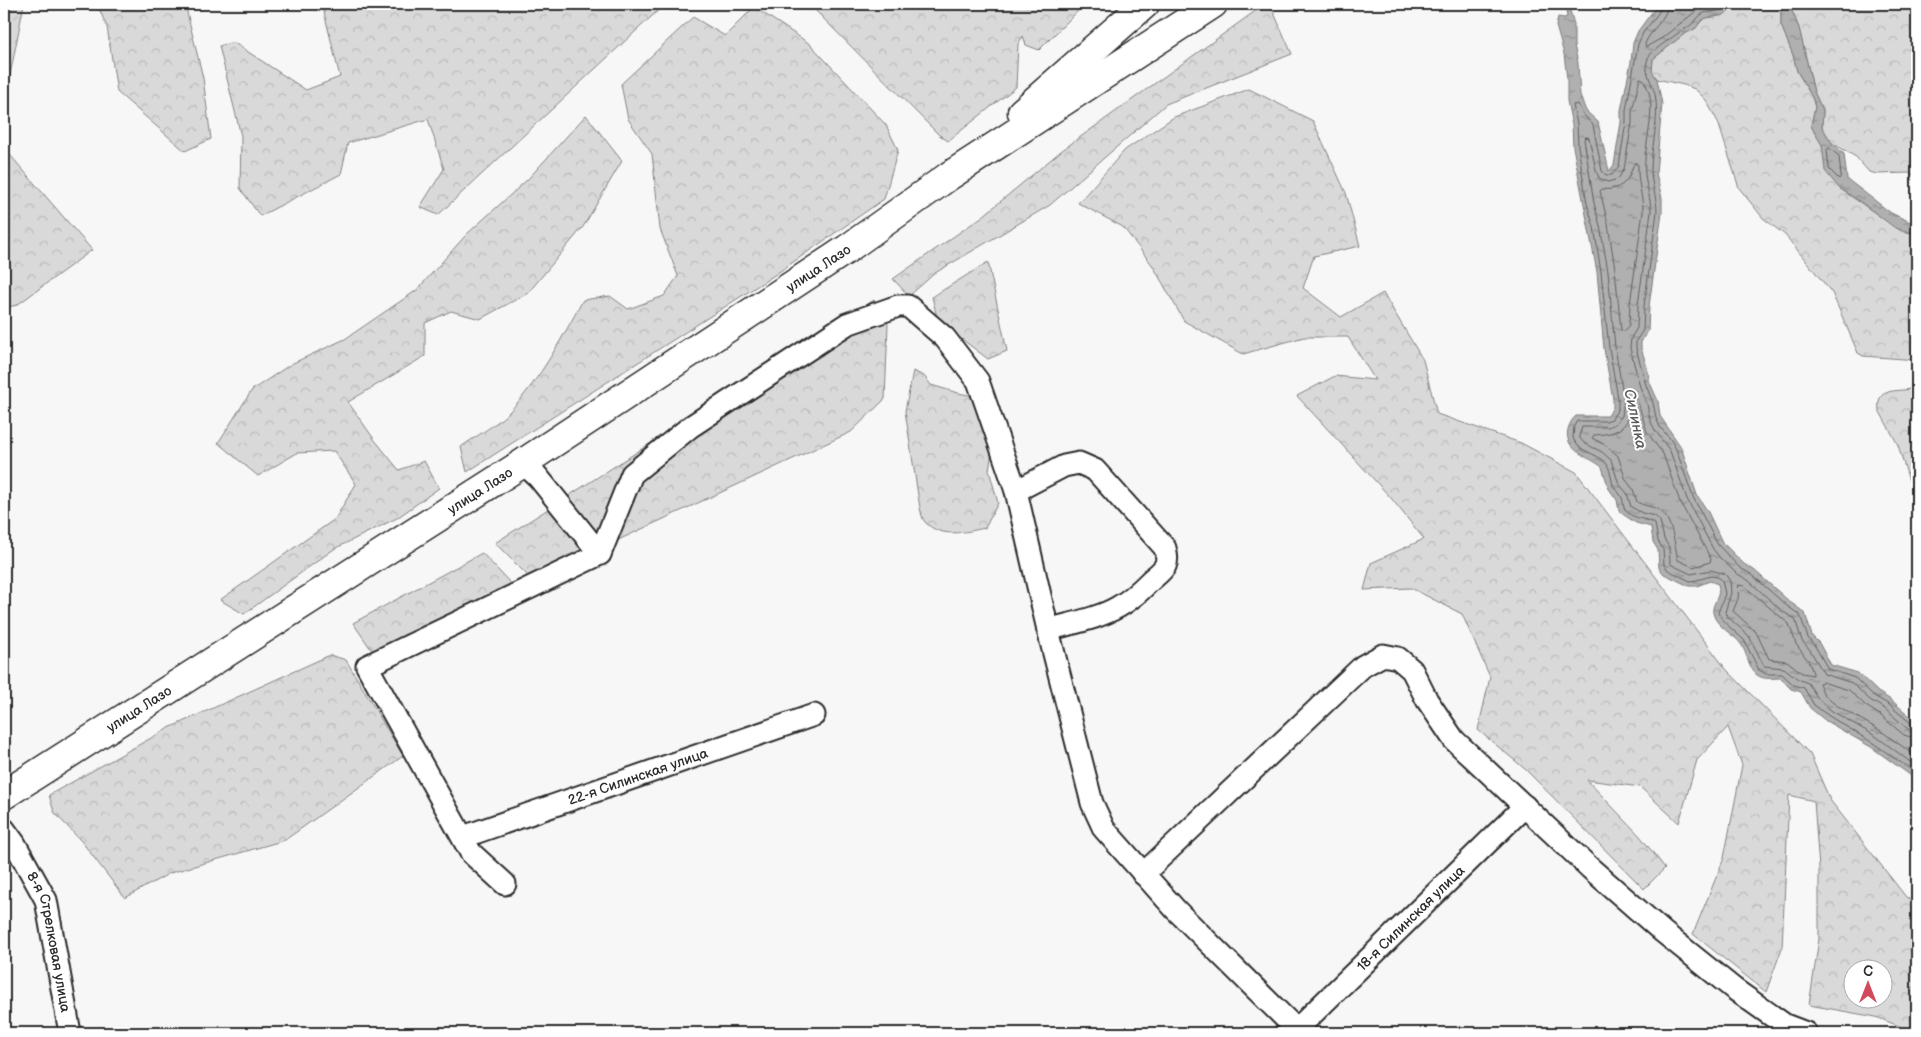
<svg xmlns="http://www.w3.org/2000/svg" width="1921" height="1037" viewBox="0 0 1921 1037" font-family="'Balsamiq Sans',sans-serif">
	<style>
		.forest { fill: url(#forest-crowns); stroke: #828282; fill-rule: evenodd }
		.water { fill: url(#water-ripples); stroke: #7b7b7b }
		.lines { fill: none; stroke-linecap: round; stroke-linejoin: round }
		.shore { stroke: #606060; stroke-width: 1 }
		.minor-casing { stroke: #2b2b2b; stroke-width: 25 }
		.major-casing { stroke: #2b2b2b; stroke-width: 31 }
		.minor { stroke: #fff; stroke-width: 21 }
		.major { stroke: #fff; stroke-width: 28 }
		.labels { text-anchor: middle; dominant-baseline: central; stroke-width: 4; stroke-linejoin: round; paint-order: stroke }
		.street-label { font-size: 14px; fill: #2b2b2b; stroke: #fff }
		.water-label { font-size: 15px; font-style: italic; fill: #5a5a5a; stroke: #fff }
	</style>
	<defs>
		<pattern id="forest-crowns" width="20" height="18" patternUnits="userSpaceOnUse" patternTransform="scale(1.25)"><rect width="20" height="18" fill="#d9d9d9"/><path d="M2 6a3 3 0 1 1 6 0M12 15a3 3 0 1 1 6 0" fill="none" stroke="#bababa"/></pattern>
		<pattern id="water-ripples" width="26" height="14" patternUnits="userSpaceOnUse" patternTransform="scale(1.25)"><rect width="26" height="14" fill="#b0b0b0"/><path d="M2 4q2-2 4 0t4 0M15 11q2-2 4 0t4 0" fill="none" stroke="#8f8f8f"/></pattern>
	</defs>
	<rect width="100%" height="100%" fill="#f7f7f7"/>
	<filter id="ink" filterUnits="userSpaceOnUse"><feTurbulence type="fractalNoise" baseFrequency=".02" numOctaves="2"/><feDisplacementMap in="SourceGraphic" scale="10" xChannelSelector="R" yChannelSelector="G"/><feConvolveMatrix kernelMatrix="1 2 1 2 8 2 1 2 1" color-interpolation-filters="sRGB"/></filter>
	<g filter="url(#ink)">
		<path class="forest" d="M4 4H24L4 106Z
			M97 4H185L203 78 211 139 185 151 117 92 107 27Z
			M322 4H665L438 215 420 207 444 169 428 119 348 143 341 174 260 216 240 188 241 136 219 46 233 42 306 90 340 77Z
			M809 4H1085L1039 50 1026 45 1023 36 1018 44 1016 87 948 141 938 134Z
			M1265 4H1270L1292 54 1166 104 1050 205 935 273 909 296 893 279 983 216 1061 151Z
			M1732 4H1781V25L1793 55 1797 71 1812 97 1815 107 1811 124 1814 132 1821 143 1839 188 1901 231 1917 234V360L1863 356 1858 353 1832 293 1785 235 1763 218 1739 188 1718 122 1706 100 1695 89 1684 85 1657 79 1652 72 1653 59 1683 35 1696 28 1701 21 1706 18 1720 16 1732 6Z
			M1789 4H1917V177L1909 173 1877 174 1869 172 1856 157 1832 143 1822 127 1823 111 1814 92 1799 28Z
			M754 7 810 44 886 125 898 150 884 199 776 274 467 472 461 447C476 436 498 424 511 410 541 378 562 338 583 300L610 296 628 309 664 296 678 276 660 229 652 154 628 119 621 84 693 17 725 36Z
			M1249 89 1313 121 1346 193 1360 246 1314 256 1303 288 1341 317 1383 293 1423 360 1437 414 1521 443 1576 472 1726 669 1810 754 1830 800 1906 897 1917 904V1033L1876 1017 1809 1005 1819 939V868L1814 801 1789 795 1782 948 1766 992 1693 934 1724 858 1742 765 1728 727 1697 760 1679 823 1640 787 1587 780 1640 836 1665 868 1644 889 1525 769 1478 730 1490 677 1462 614 1411 588 1364 590 1371 563 1424 539 1391 498 1297 396 1335 376 1375 380 1348 337H1304L1243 354 1184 321 1153 266 1123 227 1078 203 1125 150 1174 117ZM1854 970H1884V1000H1854Z
			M586 115 622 161 583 227 528 293 480 319 451 311 425 323V356L348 402 374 439 399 470 424 461 439 488 397 518 334 549 244 614 220 600 335 519 356 484 334 451 297 453 258 476 218 443 252 390 291 364 345 339 417 290 466 235 528 179Z
			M4 148 92 250 17 305 4 308Z
			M988 262 1007 351 988 359 938 321 932 297Z
			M874 300 888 324 885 399 851 432 532 580 495 543Z
			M913 371 924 376 931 385 958 393 980 397 992 452 989 470 998 503 985 528C965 532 941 539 925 522 922 519 921 512 920 508L905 411Z
			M1917 386V491L1909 481 1898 445 1879 410C1875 383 1903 395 1917 386Z
			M482 553 513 586 373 652 353 623Z
			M330 655 346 660 403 756 285 840 170 873 125 898 82 842 54 812 49 795 169 728Z"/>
		<path class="water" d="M1565 4H1568L1574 24V45L1578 63 1580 96 1586 111 1598 122 1609 171 1614 165 1621 122V110L1631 62 1633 43 1638 31 1658 4H1732V8L1724 15 1706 18 1701 21 1696 28 1683 35 1653 59 1652 71 1657 79 1662 104 1656 173 1662 198V213L1649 306 1648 331 1641 342V348L1647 367 1650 383 1658 401 1660 416 1681 447 1697 495 1708 512 1722 542 1744 564 1754 570 1790 602 1805 613 1812 636 1819 643 1831 665 1858 673 1878 692 1891 700 1917 722V790L1913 786V780L1910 775 1871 747 1826 721 1810 708 1801 692 1791 689 1780 678C1772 678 1764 680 1757 675 1749 669 1747 653 1741 644 1734 634 1716 627 1713 613 1711 603 1722 597 1718 584L1710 581 1697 586H1689L1664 574 1659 568 1658 550 1653 542 1651 527 1636 523 1624 515 1619 511 1617 500 1609 489 1602 467C1589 456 1563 451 1568 429 1570 423 1572 419 1576 416H1608L1613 407V399L1604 349 1597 272 1573 147 1572 125 1567 101V79L1564 54 1556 26 1558 17 1564 18 1567 17Z
			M1781 4H1789L1799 28 1814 92 1823 111 1822 127 1832 143 1844 154 1847 179 1891 213 1917 225V234L1895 228 1861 202 1839 188 1825 171 1822 145 1811 126 1815 107 1812 97 1797 71 1793 55 1781 25Z"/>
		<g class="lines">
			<path class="shore" d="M1662 4 1659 12 1643 33 1638 44 1626 110V122L1619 166 1612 175H1606L1602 171 1593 125 1583 114 1578 104 1573 105 1577 124 1578 146 1587 204 1594 227 1601 272 1609 348 1618 398V409L1612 419 1606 421H1577L1574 426 1573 438C1579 453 1596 452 1606 463 1610 468 1611 478 1613 485 1615 490 1620 492 1622 498 1624 503 1622 507 1627 512 1636 520 1647 518 1655 524L1658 541 1663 549 1664 565 1668 570 1690 581 1697 580 1711 576 1718 577 1722 580 1725 594 1718 613 1724 622 1744 640 1759 670 1766 674H1782L1794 685 1804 688 1814 705 1829 716 1873 743 1913 771 1917 777
				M1668 4C1667 19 1650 30 1645 44L1646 47 1662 38 1700 8 1720 4
				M1727 4C1723 14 1713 10 1704 13 1699 15 1697 20 1693 23 1689 28 1682 29 1677 34 1670 39 1650 52 1648 58 1643 70 1652 82 1655 94 1660 120 1651 145 1651 171 1651 184 1657 198 1657 212L1644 306 1643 330 1636 341V348L1646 385 1653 403 1656 418 1660 427 1671 440 1676 449 1693 497 1718 545 1740 568 1751 574 1787 606 1800 615 1808 638 1815 646 1828 669 1855 678 1874 696 1888 704 1912 724 1917 726
				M1829 148 1839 156 1841 176 1839 179 1829 169 1827 150Z
				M1635 163 1638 165C1637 181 1643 196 1643 212L1630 304 1629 325 1623 332 1621 330 1615 269 1608 224 1600 191 1602 189C1614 191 1625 186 1630 174 1632 170 1632 166 1635 163Z
				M1633 398 1637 399 1647 432 1663 454 1680 502 1711 559 1710 562 1693 567 1678 560C1675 547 1672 517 1659 510 1652 506 1644 506 1637 502L1633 489 1626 480 1618 456 1607 446 1592 438 1594 435C1612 434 1627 431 1631 410 1632 406 1632 402 1633 398Z
				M1739 585 1744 586 1789 624 1796 644 1809 662 1813 673V675L1802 673 1787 661 1769 659 1756 632 1733 611 1738 599Z
				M1917 732 1908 729 1885 709 1870 700 1852 683 1824 674 1810 650 1802 641 1795 619 1782 611 1748 580 1736 573 1720 558 1713 549 1687 499 1670 451 1655 430 1650 420 1647 404 1640 387 1630 348 1631 338 1637 328 1638 305 1651 212C1651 198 1646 187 1645 174 1642 144 1661 106 1643 79L1640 78 1632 111V123L1624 169 1618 179 1608 182 1599 178 1596 170 1589 138 1586 137 1584 139 1594 203 1600 226 1608 271 1615 347 1624 400 1622 416 1615 424 1608 427H1582L1579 437 1584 443 1602 452 1611 460 1619 484 1627 493 1631 507 1642 513 1655 516 1660 521 1664 539 1669 547 1670 562 1672 565 1691 574 1711 570 1725 574 1730 581 1731 593 1725 612 1728 617 1749 636 1764 666 1784 668 1798 679 1808 683 1819 700 1832 711 1877 737 1917 767
				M1917 739 1904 735 1880 715 1866 706 1849 690 1822 682 1819 683 1824 695 1836 705 1881 731 1917 757"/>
			<defs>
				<g id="minor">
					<path d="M523 463 538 477 600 554 632 474 690 427 847 324 898 306H908L945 338 978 381 1016 491 1048 630 1092 803 1104 829 1176 910 1300 1033"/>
					<path d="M1016 491 1064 466 1079 463 1095 470 1165 548C1170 566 1164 569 1151 580 1141 590 1131 600 1118 607 1097 619 1071 623 1048 630"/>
					<path id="s1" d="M4 829 15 844 46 900 70 1033"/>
					<path id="s2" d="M463 837 814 715"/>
					<path d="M1143 874 1363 666 1383 655 1398 658 1412 670 1427 700 1454 740 1590 868 1663 932 1734 989 1785 1025 1806 1033"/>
					<path d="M505 884 471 853 367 666 600 554"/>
					<path id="s3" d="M1296 1030 1525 806"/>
				</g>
				<g id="major">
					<path d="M1022 112 1145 4"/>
					<path id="s4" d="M4 795 523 463 847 249 949 176 1213 4"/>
				</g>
			</defs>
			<use href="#minor" class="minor-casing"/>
			<use href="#major" class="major-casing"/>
			<use href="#minor" class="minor"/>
			<use href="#major" class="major"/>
		</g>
	</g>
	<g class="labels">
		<g class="street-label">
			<text stroke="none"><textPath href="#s4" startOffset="970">улица Лазо</textPath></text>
			<text stroke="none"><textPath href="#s4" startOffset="565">улица Лазо</textPath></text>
			<text stroke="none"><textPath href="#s4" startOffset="160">улица Лазо</textPath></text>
			<text stroke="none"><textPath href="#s2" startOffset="185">22-я Силинская улица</textPath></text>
			<text stroke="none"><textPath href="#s3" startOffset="160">18-я Силинская улица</textPath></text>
			<text stroke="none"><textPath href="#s1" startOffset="124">8-я Стрелковая улица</textPath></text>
		</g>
		<g class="water-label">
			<text transform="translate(1635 419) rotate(78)">Силинка</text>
		</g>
	</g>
	<rect width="1921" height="1037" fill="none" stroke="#fff" stroke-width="20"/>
	<rect x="10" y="10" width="1901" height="1017" fill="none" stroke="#2b2b2b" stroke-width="2" filter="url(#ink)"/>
	<g transform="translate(1868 984)"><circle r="24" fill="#ffffff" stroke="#aaaaaa"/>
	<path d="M0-4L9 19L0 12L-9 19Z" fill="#d1495b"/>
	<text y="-8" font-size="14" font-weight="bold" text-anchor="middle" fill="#2b2b2b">С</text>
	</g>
</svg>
